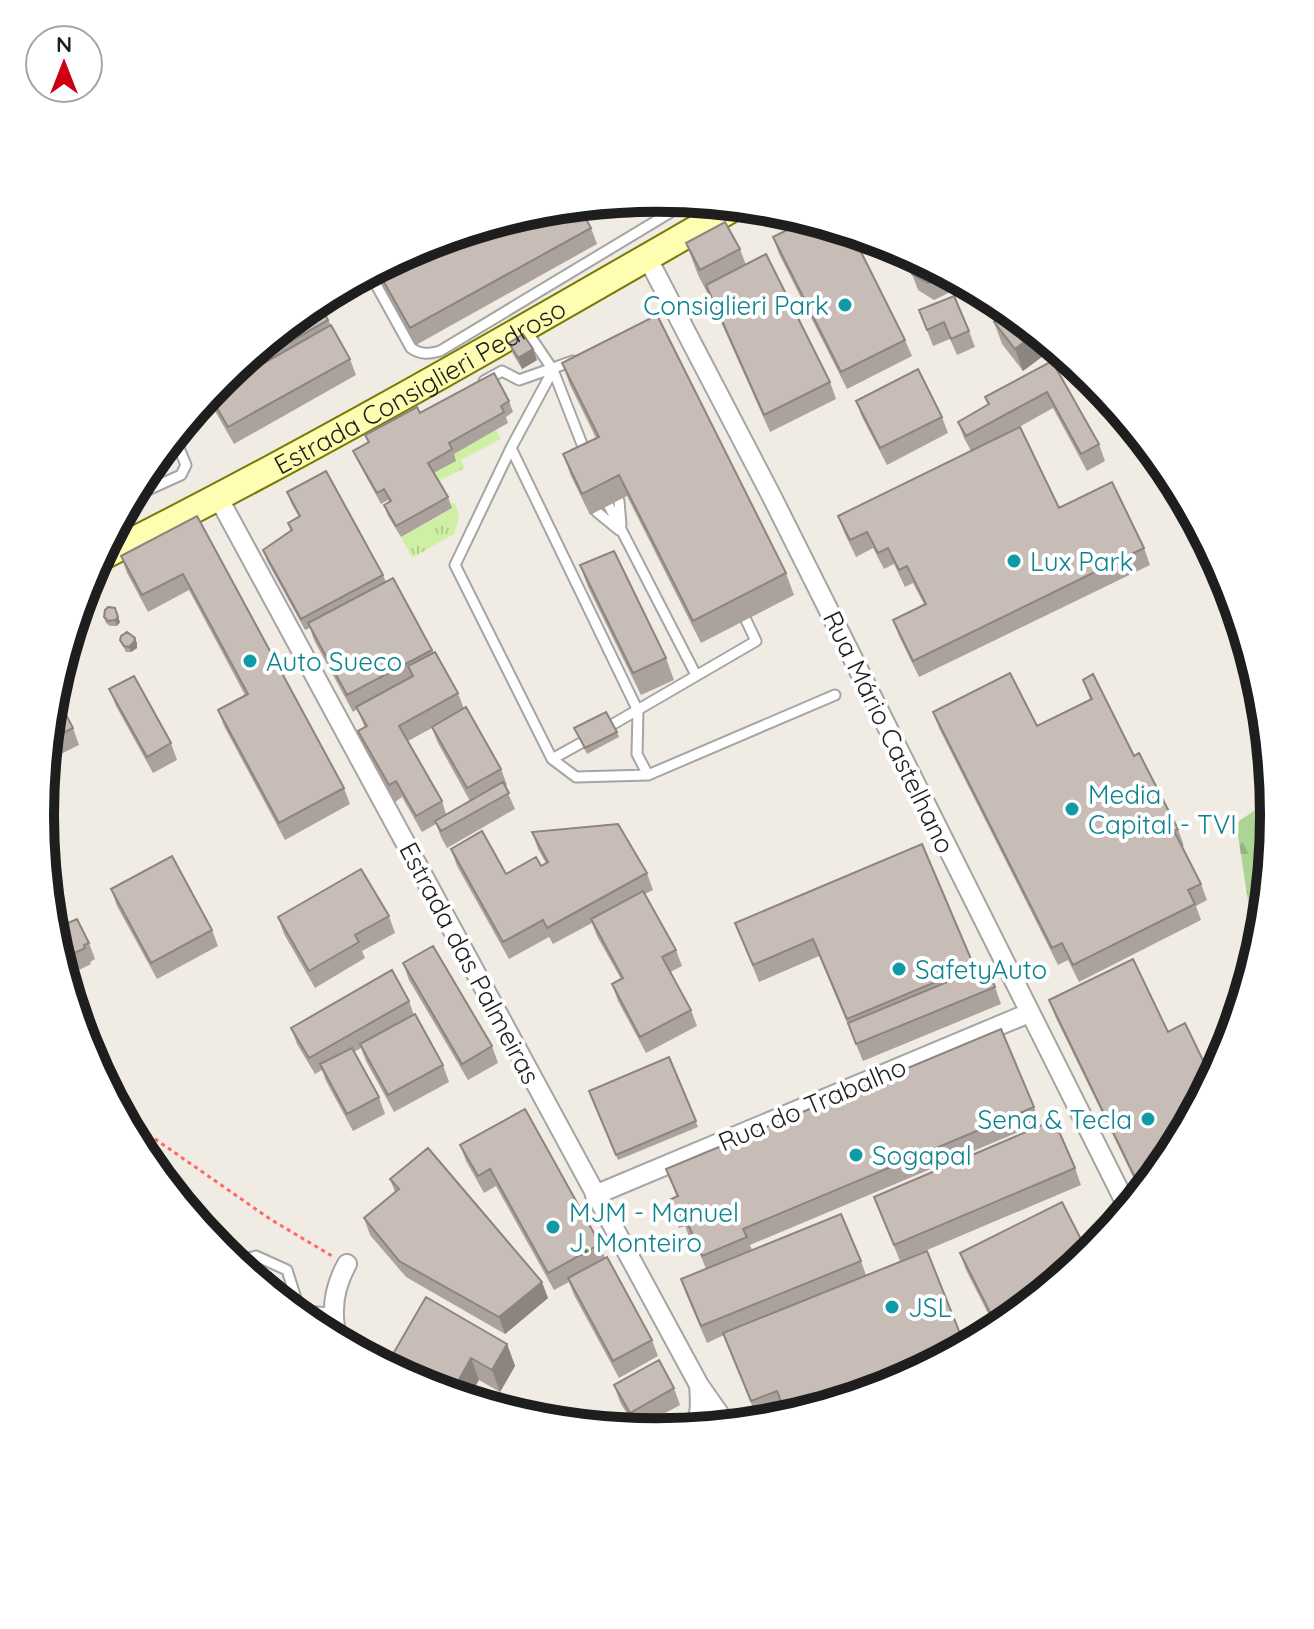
<svg xmlns="http://www.w3.org/2000/svg" width="1314" height="1629" viewBox="0 0 1314 1629" font-family="Quicksand,sans-serif">
	<style>
		.grass { fill: url(#grass-tufts) }
		.forest { fill: url(#forest-firs) }
		.lines { fill: none; stroke-linecap: round; stroke-linejoin: round }
		.lane-casing { stroke: #a5a5a5; stroke-width: 13 }
		.street-casing { stroke: #a5a5a5; stroke-width: 22 }
		.secondary-casing { stroke: #777a00; stroke-width: 30 }
		.path { stroke: #ff6865; stroke-width: 3; stroke-dasharray: 4 4; stroke-linecap: butt }
		.lane { stroke: #fff; stroke-width: 9 }
		.street { stroke: #fff; stroke-width: 18 }
		.secondary { stroke: #fffdb2; stroke-width: 26 }
		.wall { fill: #aca29d; fill-rule: evenodd }
		.shaded-wall { fill: #8c847f }
		.building { fill: #c8bcb6; stroke: #8c847f; stroke-width: 2 }
		.culture-dot { fill: #0f9aa8; stroke: #fff; stroke-width: 3 }
		.labels { text-anchor: middle; dominant-baseline: central; stroke-width: 8; stroke-linejoin: round; paint-order: stroke }
		.culture-label { font-size: 26px; fill: #0d838f; stroke: #fff; text-anchor: start }
		.street-label { font-size: 26px; fill: #1e1e1e; stroke: #fff }
		.rim { fill: none; stroke: #1e1e1e; stroke-width: 10 }
	</style>
	<defs>
		<pattern id="grass-tufts" width="24" height="20" patternUnits="userSpaceOnUse" patternTransform="scale(2)"><rect width="24" height="20" fill="#cff0a4"/><path d="M3 7l-1-3M5 7V3M7 7l1-3M15 17l-1-3M17 17v-4M19 17l1-3" fill="none" stroke="#b1cd8d"/></pattern>
		<pattern id="forest-firs" width="22" height="20" patternUnits="userSpaceOnUse" patternTransform="scale(2)"><rect width="22" height="20" fill="#acd493"/><path d="M5 1l3.5 6h-7zM16 11l3.5 6h-7z" fill="#94b67e"/></pattern>
	</defs>
	<rect width="100%" height="100%" fill="#f0ebe3"/>
	<path class="grass" d="M496 430 501 439 461 460 465 468 440 480 444 488 441 490 432 474 456 461 453 454Z
		M455 503 459 517 454 534 412 558 401 537 451 509 449 504Z"/>
	<path class="forest" d="M1272 799 1274 815 1263 924 1249 907 1236 823Z"/>
	<g class="lines">
		<defs>
			<path id="lane" d="M369 272 411 348C421 355 429 354 440 351L681 206 683 200
				M526 330 553 370 587 457
				M553 370 511 448 455 565 552 759 576 777 648 775 835 695
				M484 381 502 371 519 380 573 361
				M511 448 638 711 637 754 648 775
				M130 498 181 475 186 465 174 436
				M619 501 621 525
				M609 506 696 675
				M597 512 619 530
				M603 730 756 641 746 620
				M552 759 590 738
				M235 1262 256 1256 287 1270 300 1311 333 1313"/>
			<path id="street" d="M647 257 771 495 1128 1208
				M218 497 699 1385 727 1425
				M595 1195 1029 1013
				M338 1340C330 1313 333 1289 347 1264
				M693 1428C702 1416 700 1399 699 1385"/>
			<g id="secondary">
				<path id="s1" d="M97 559C316 450 526 327 738 205"/>
			</g>
		</defs>
		<use href="#lane" class="lane-casing"/>
		<use href="#street" class="street-casing"/>
		<use href="#secondary" class="secondary-casing"/>
		<path class="path" d="M122 1116 270 1219 332 1256"/>
		<use href="#lane" class="lane"/>
		<use href="#street" class="street"/>
		<use href="#secondary" class="secondary"/>
	</g>
	<path class="wall" d="M790 213 851 232 905 340 912 356 847 389 779 254 773 237 802 223Z
		M591 228 597 244 416 345 374 270 421 244Z
		M686 243 740 249 746 265 830 382 836 399 770 432 712 302 698 275Z
		M914 256 967 284 934 300 918 290 912 274Z
		M1009 309 1055 347 1023 371 1002 344 994 322Z
		M919 310 969 331 975 347 957 355 950 339 933 346Z
		M328 320 350 359 356 375 234 444 215 411 212 404 210 405 206 396 221 378Z
		M509 343 537 360 522 369 513 354Z
		M1052 361 1099 444 1105 461 1087 471 1053 408 1010 432 1059 508 1144 548 1150 565 919 677 899 636 893 620 924 604 913 583 905 587 894 564 884 569 873 548 856 557 844 532 838 516 971 451 964 438 958 422 988 405 985 397Z
		M562 363 786 573 794 595 701 643 627 496 590 515 571 476 563 454 596 438 570 385Z
		M509 401 513 412 506 417 508 423 454 454 456 461 434 473 448 497 452 508 401 537 388 516 384 505 390 502 388 500 381 504 358 462 353 451 368 443 365 435 420 413Z
		M856 401 942 417 948 433 887 465 862 417Z
		M1112 401 1143 439 1129 447 1114 421 1108 404Z
		M287 492 383 575 386 582 432 650 458 693 464 709 501 769 507 785 505 786 515 809 447 848 441 837 436 824 422 832 402 797 395 802 364 747 358 731 365 728 357 709 353 712 314 640 310 628 305 630 267 561 263 550 291 531 288 523 299 517 291 503ZM432 728 438 743 470 801 446 814 442 801 408 741Z
		M197 516 344 788 350 804 285 840 224 726 218 710 245 695 189 590 148 612 127 573 121 556Z
		M580 565 666 658 674 680 641 695 588 587Z
		M104 617 120 622 117 626H110L106 623Z
		M120 640 137 643V648L131 652H126Z
		M1083 680 1134 756 1178 829 1184 846H1182L1201 884 1207 900 1196 906 1201 920 1079 982 1068 960 1058 965 939 728 933 712 1037 726 1090 699Z
		M109 689 171 743 177 760 153 773 116 706Z
		M52 694 73 728 79 745 45 762Z
		M574 728 617 732 619 737 587 754Z
		M532 832 647 873 653 890 645 894 676 950 682 966 670 972 691 1010 697 1026 646 1053 618 1001 612 984 621 979 597 936 592 923 553 944 549 937 509 959 457 866 451 849 506 874 541 866 546 863 538 849Z
		M922 844 975 970 995 987 1001 1004 863 1061 819 956 759 982 735 923Z
		M111 889 212 930 218 946 157 979 117 906Z
		M389 916 395 933 362 951 365 958 315 988 284 934 278 917Z
		M57 928 89 943 95 959 90 962 91 964 65 977 52 934Z
		M403 963 492 1046 498 1063 468 1080 409 980Z
		M1049 1000 1168 1032 1212 1079 1170 1158 1141 1193 1055 1016Z
		M409 1001 414 1015 443 1065 449 1082 394 1112 366 1061 361 1048 354 1052 379 1097 385 1114 353 1131 326 1081 322 1070 315 1074 297 1044 291 1028Z
		M669 1057 698 1127 618 1160 589 1091Z
		M1034 1107 1040 1123 750 1245 752 1250 861 1261 866 1275 900 1261 874 1197 1075 1168 1081 1185 901 1261 893 1385 786 1417 783 1408 757 1418 724 1335 707 1343 687 1296 681 1279 706 1269 695 1241 691 1242 685 1226 679 1228 669 1200 677 1197 666 1169Z
		M460 1145 600 1244 605 1258 652 1340 658 1356 619 1378 574 1295 569 1282 554 1290 496 1186 484 1193 466 1161Z
		M390 1179 548 1298 505 1334 406 1277 370 1235 364 1218 395 1192Z
		M960 1253 999 1328 996 1329 966 1270Z
		M507 1344 515 1366 500 1392 479 1380 386 1366Z
		M614 1385 674 1388 680 1405 636 1429 620 1402Z"/>
	<path class="shaded-wall" d="M1037 332 1055 347 1023 371 1015 349Z
		M533 349 537 360 522 369 518 358Z
		M115 608 120 622 117 626 115 620Z
		M135 638 137 643V648L131 652 129 647Z
		M542 1282 548 1298 505 1334 499 1317Z
		M507 1344 515 1366 500 1392 492 1370Z
		M471 1358 479 1380 468 1399 451 1394Z"/>
	<path class="building" d="M578 205 591 228 410 328 376 268 421 244 537 209Z
		M809 219 851 232 905 340 841 372 773 237Z
		M725 222 740 249 700 270 686 243Z
		M766 254 830 382 764 415 706 285Z
		M914 256 948 274 928 283 912 274Z
		M954 296 969 331 951 339 944 322 927 330 919 310Z
		M317 300 328 320 247 366 250 371 331 325 350 359 228 427 209 394 230 382 226 376 220 379Z
		M1009 309 1037 332 1015 349 994 322Z
		M657 315 786 573 693 621 619 475 582 494 563 454 599 437 562 363Z
		M523 334 533 349 518 358 509 343Z
		M1052 361 1099 444 1081 454 1047 392 966 436 958 422 989 404 985 397Z
		M918 369 942 417 880 448 856 401Z
		M494 373 509 401 501 406 504 412 449 443 452 449 428 463 448 497 396 526 384 505 391 501 384 489 377 493 353 451 369 442 365 435 417 407 420 413Z
		M1112 401 1132 425 1123 430 1108 404Z
		M1020 427 1059 508 1112 482 1144 548 913 661 893 620 926 604 907 566 899 570 888 548 878 553 867 532 850 540 838 516Z
		M326 471 383 575 301 619 263 550 292 530 288 523 300 516 287 492Z
		M197 516 344 788 279 823 218 710 248 694 183 574 142 595 121 556Z
		M614 551 666 658 633 673 580 565Z
		M393 578 432 650 347 695 308 623Z
		M108 607 115 608 118 617 115 620 108 621 104 617 105 610Z
		M127 632 135 638 134 642 129 647 124 646 120 640 121 636Z
		M435 652 458 693 399 726 442 801 416 816 396 781 389 785 358 731 367 726 356 707 413 676 408 666Z
		M1010 673 1037 726 1092 699 1083 680 1093 674 1134 756 1139 753 1178 829 1174 831 1201 884 1188 890 1195 904 1073 965 1062 943 1052 948 933 712Z
		M134 676 171 743 147 757 109 689Z
		M53 690 73 728 47 741 52 694Z
		M466 707 501 769 467 788 432 727Z
		M606 712 617 732 585 748 574 728Z
		M503 782 509 793 441 831 435 821Z
		M618 824 647 873 547 928 543 920 503 942 451 849 482 831 506 874 536 857 541 866 548 862 532 832Z
		M922 844 974 966 847 1019 813 939 753 965 735 923Z
		M172 856 212 930 151 963 111 889Z
		M361 869 389 916 355 935 359 942 309 971 278 917Z
		M643 891 676 950 662 957 691 1010 640 1037 612 984 623 978 591 919Z
		M50 913 57 928 77 919 89 943 84 945 85 948 60 960 52 934Z
		M433 946 492 1046 462 1064 403 963Z
		M1133 959 1168 1032 1185 1023 1212 1079 1208 1087 1201 1090 1203 1095 1170 1158 1142 1192 1049 1000Z
		M986 966 995 987 856 1044 848 1023Z
		M392 970 409 1001 309 1058 291 1028Z
		M415 1014 443 1065 388 1095 360 1044Z
		M1001 1029 1034 1107 743 1229 747 1237 702 1256 688 1224 685 1225 679 1209 673 1212 669 1200 678 1196 666 1169Z
		M352 1048 379 1097 347 1114 320 1064Z
		M669 1057 696 1121 616 1155 589 1091Z
		M525 1109 600 1244 548 1273 490 1169 478 1176 460 1145Z
		M1054 1120 1075 1168 894 1245 874 1197Z
		M428 1148 542 1282 499 1317 399 1261 364 1218 399 1189 390 1179Z
		M1062 1202 1089 1255 998 1328 960 1253Z
		M841 1214 861 1261 701 1326 681 1279Z
		M927 1251 965 1346 893 1385 787 1417 777 1391 751 1401 723 1333Z
		M607 1257 652 1340 613 1361 568 1278Z
		M271 1273 277 1297 253 1277Z
		M426 1297 507 1344 492 1370 471 1358 451 1394 420 1384 386 1366Z
		M659 1360 674 1388 630 1413 614 1385Z"/>
	<g class="culture-dot">
		<circle cx="845" cy="305" r="8"/>
		<circle cx="1014" cy="561" r="8"/>
		<circle cx="250" cy="661" r="8"/>
		<circle cx="1072" cy="809" r="8"/>
		<circle cx="899" cy="969" r="8"/>
		<circle cx="1148" cy="1119" r="8"/>
		<circle cx="856" cy="1155" r="8"/>
		<circle cx="553" cy="1227" r="8"/>
		<circle cx="892" cy="1307" r="8"/>
	</g>
	<g class="labels">
		<g class="culture-label">
			<text x="829" y="305" text-anchor="end">Consiglieri Park</text>
			<text x="1030" y="561">Lux Park</text>
			<text x="266" y="661">Auto Sueco</text>
			<text x="1088" y="794">Media<tspan x="1088" dy="30">Capital - TVI</tspan></text>
			<text x="915" y="969">SafetyAuto</text>
			<text x="1132" y="1119" text-anchor="end">Sena &amp; Tecla</text>
			<text x="872" y="1155">Sogapal</text>
			<text x="569" y="1212">MJM - Manuel<tspan x="569" dy="30">J. Monteiro</tspan></text>
			<text x="908" y="1307">JSL</text>
		</g>
		<g class="street-label">
			<text stroke="none"><textPath href="#s1" startOffset="366">Estrada Consiglieri Pedroso</textPath></text>
			<text transform="translate(889 732) rotate(64)">Rua Mário Castelhano</text>
			<text transform="translate(470 963) rotate(62)">Estrada das Palmeiras</text>
			<text transform="translate(812 1104) rotate(-23)">Rua do Trabalho</text>
		</g>
	</g>
	<path d="M0 0H1314V1629H0ZM54 815a603 603 0 1 1 1206 0a603 603 0 1 1-1206 0Z" fill="#fff" fill-rule="evenodd"/>
	<path class="rim" d="M54 815a603 603 0 1 1 1206 0a603 603 0 1 1-1206 0Z"/>
	<g transform="translate(64 64)"><circle r="38" fill="#ffffff" stroke="#a5a5a5" stroke-width="2"/>
	<path d="M0-6L14 30L0 20L-14 30Z" fill="#cc0011"/>
	<text y="-12" font-size="22" font-weight="bold" text-anchor="middle" fill="#1e1e1e">N</text>
	</g>
</svg>
